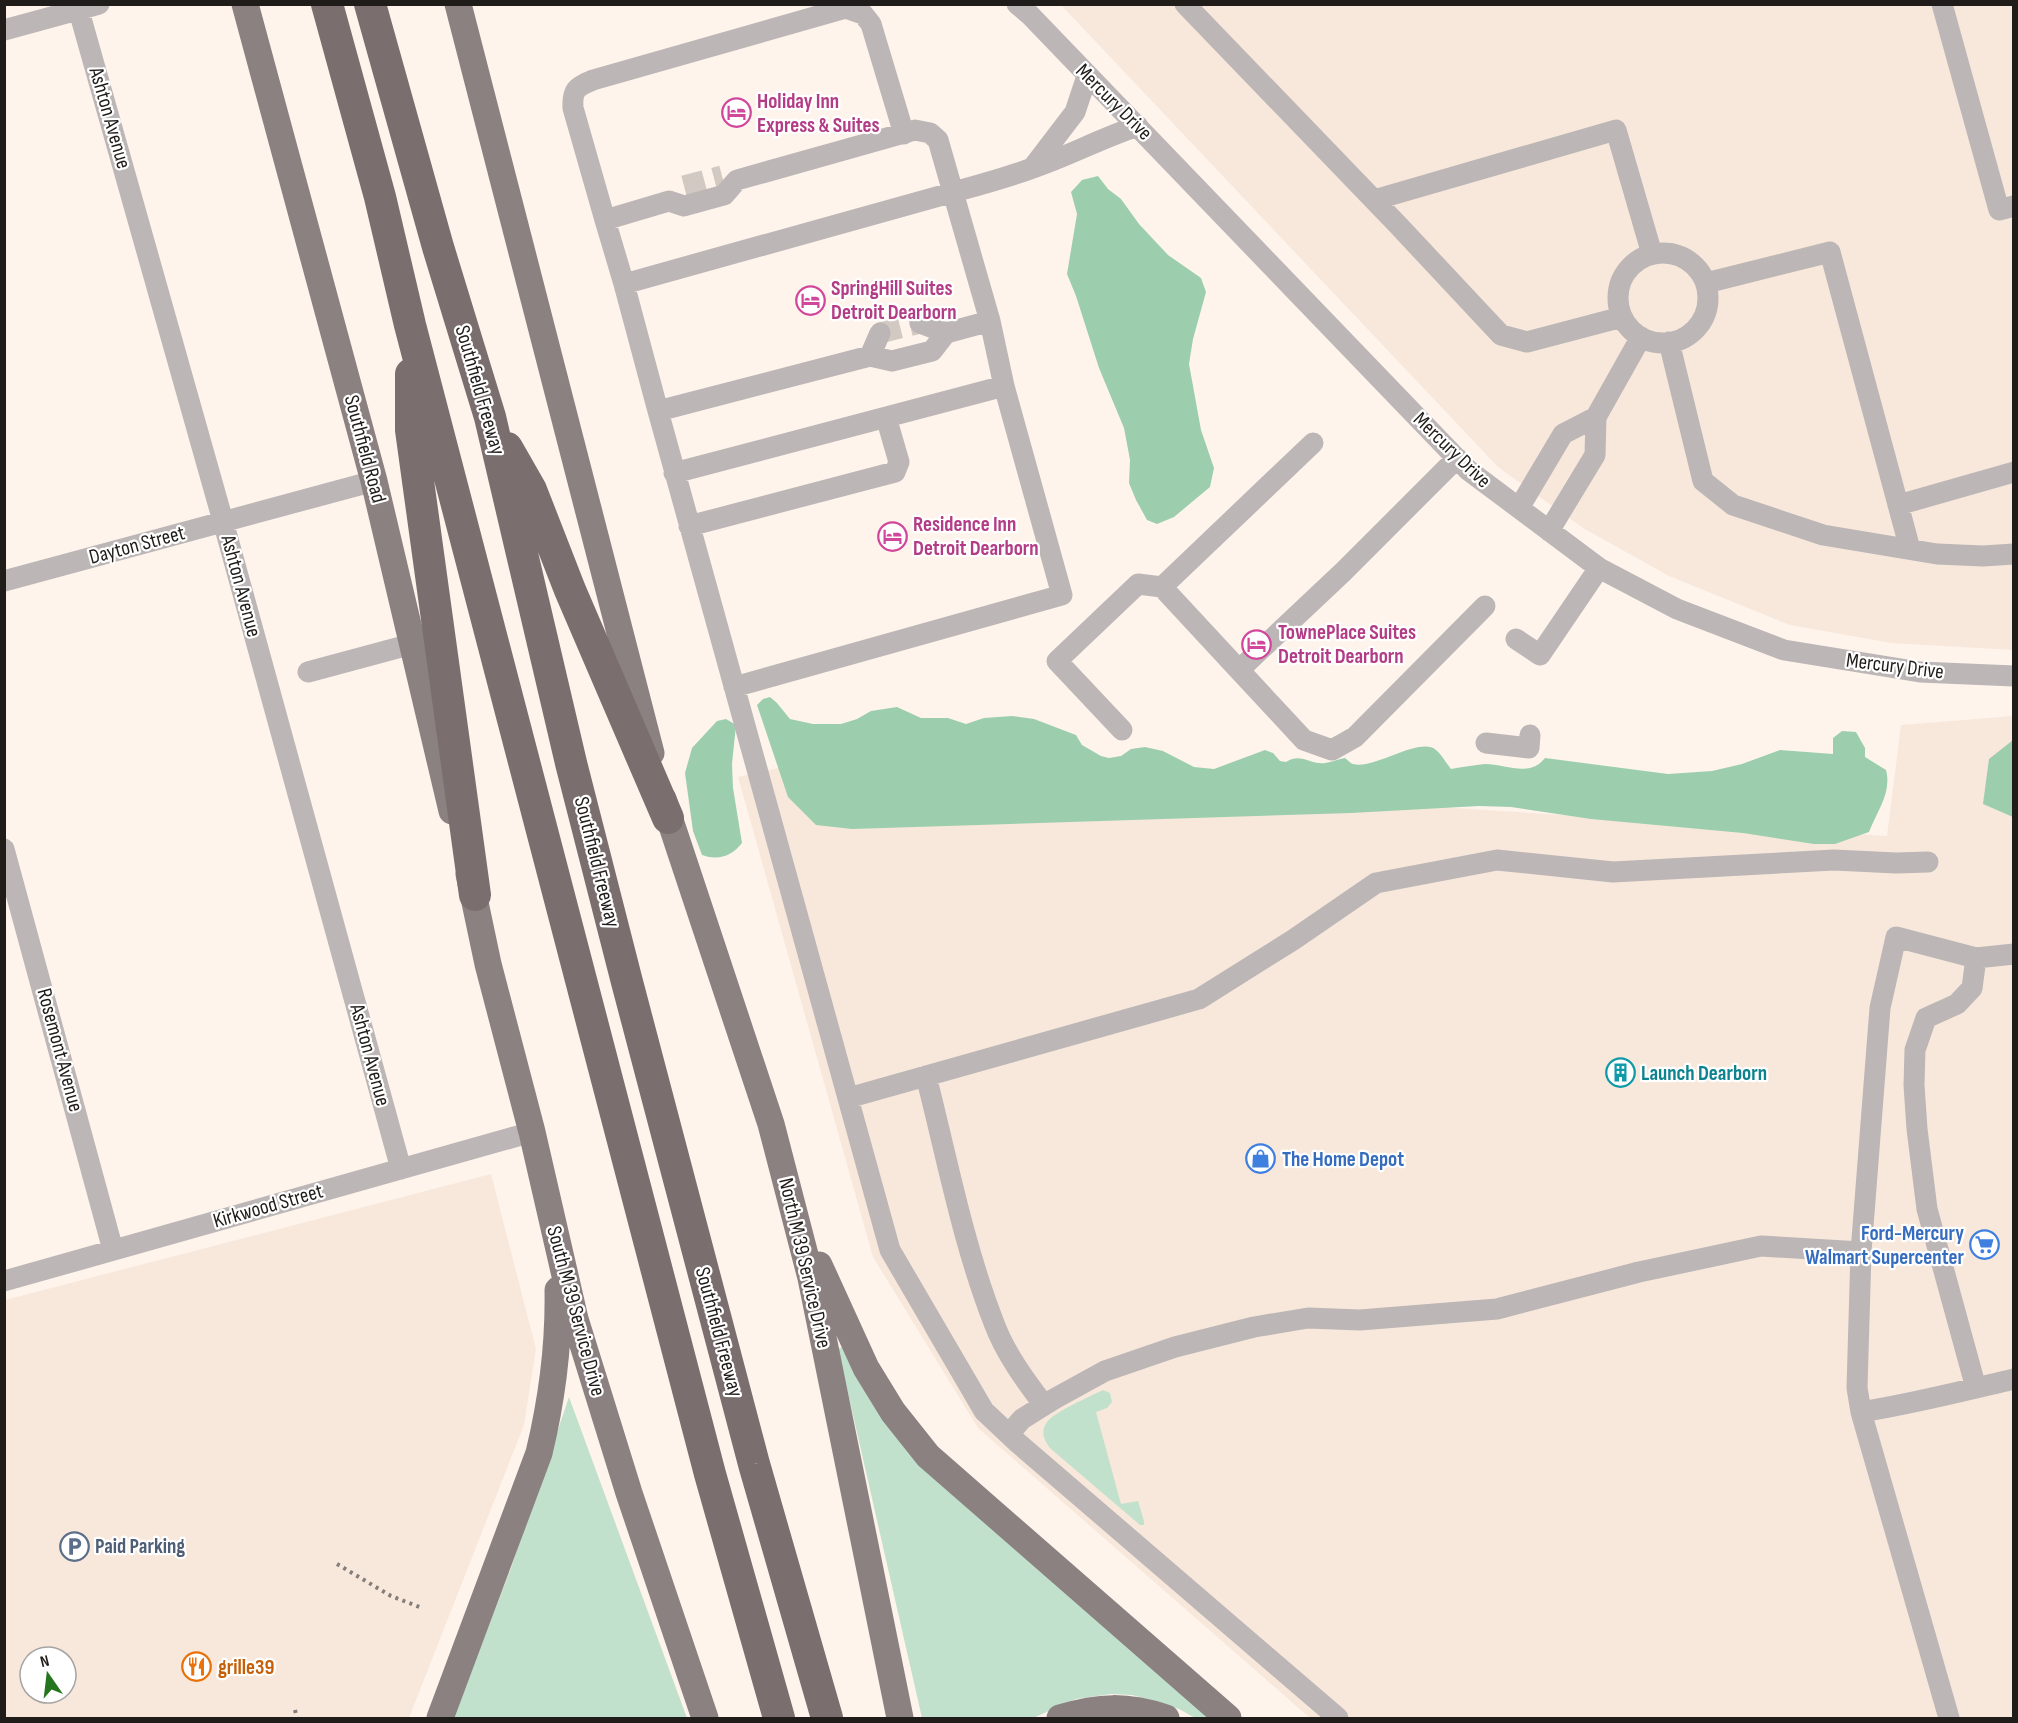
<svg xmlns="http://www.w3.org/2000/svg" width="2018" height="1723" viewBox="0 0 2018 1723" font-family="'Sofia Sans Condensed',sans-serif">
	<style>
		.built { fill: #f8e8db; fill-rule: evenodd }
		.green { fill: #c2e1cc }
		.forest { fill: #9cceae }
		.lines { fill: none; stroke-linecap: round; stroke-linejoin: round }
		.minor-tunnel { stroke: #d2c9c2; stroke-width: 21; stroke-dasharray: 21 10; stroke-linecap: butt }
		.path { stroke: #847d79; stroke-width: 4; stroke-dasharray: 3 4.5; stroke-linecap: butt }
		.minor { stroke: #bcb6b6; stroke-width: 21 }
		.major { stroke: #8c8181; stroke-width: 27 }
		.highway { stroke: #7a6f6e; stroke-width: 32 }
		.labels { text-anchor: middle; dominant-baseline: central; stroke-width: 4.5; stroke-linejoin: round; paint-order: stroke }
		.hotel-label { font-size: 21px; font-weight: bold; fill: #b23c85; stroke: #fff; text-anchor: start }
		.street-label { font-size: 21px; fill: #201c1a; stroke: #fff }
		.culture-label { font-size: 21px; font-weight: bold; fill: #0d838f; stroke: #fff; text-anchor: start }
		.shop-label { font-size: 21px; font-weight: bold; fill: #366cbe; stroke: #fff; text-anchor: start }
		.service-label { font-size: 21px; font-weight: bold; fill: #4e5e75; stroke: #fff; text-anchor: start }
		.food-label { font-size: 21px; font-weight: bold; fill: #c56008; stroke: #fff; text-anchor: start }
	</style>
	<rect width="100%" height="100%" fill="#fef4ec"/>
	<path class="built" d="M1061 5H2013V650L1891 643 1790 625 1669 576 1583 528 1498 467Z
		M2013 716V1718H1310L978 1428 873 1257 738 777 791 765 1887 836 1901 725Z
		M491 1174 536 1349 524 1425 409 1718H5V1300ZM30 1657H66V1693H30Z"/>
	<path class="green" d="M844 1346 863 1378 1220 1718H1195L1179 1709 1154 1701 1132 1695 1111 1694 1076 1699 1033 1718H922L838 1349Z
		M1103 1390 1110 1393 1112 1402 1107 1408 1096 1412 1121 1504 1138 1501 1144 1521V1525H1140L1051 1449C1044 1441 1040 1431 1047 1422 1054 1412 1091 1396 1103 1390Z
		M569 1397 687 1718H453L511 1568Z"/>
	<path class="forest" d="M1098 176 1108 189 1121 199 1139 224 1168 255 1201 278 1206 292 1193 339 1189 364 1201 430 1214 468 1210 487 1174 517 1157 524 1147 520 1136 500 1129 483 1130 460 1124 428 1099 368 1076 296 1067 274 1077 214 1071 192 1082 180Z
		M770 697 777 703 790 719 813 724H841L857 719 871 711 897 707 921 718H948L966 724 984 718 1012 716 1034 719 1076 735 1082 745 1101 756 1109 758 1121 756 1131 749 1145 747 1163 751 1194 767 1214 769 1265 750 1273 753 1280 761 1286 762C1301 752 1310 765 1325 763 1332 762 1339 759 1345 758 1348 760 1350 763 1353 764 1374 770 1420 736 1436 750 1442 755 1446 763 1451 769 1462 767 1474 765 1485 764 1507 764 1529 778 1545 758L1668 774 1712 771 1742 764 1780 750 1833 754V738L1842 731 1856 732 1865 748V757L1886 770C1892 793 1877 811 1869 832L1835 844H1814L1743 833 1591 819 1511 807 1479 806 1351 813 852 829 816 825 788 797 757 705 763 699Z
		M726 719 736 725 732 764 733 788 742 843C732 856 718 861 702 855L693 831 685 773 692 748 717 721Z
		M2013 740V817L1983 804 1989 759Z"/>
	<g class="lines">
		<path class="minor-tunnel" d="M684 186 722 176
			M880 333 920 323"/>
		<path class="path" d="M337 1564 391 1596 422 1608
			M295 1710 297 1718"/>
		<path class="minor" d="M77 4 223 521 401 1169
			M1017 4 1030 15 1468 470 1599 568 1677 609 1784 650 1920 672 2014 676
			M1185 4 1398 225 1501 335 1527 342 1622 317
			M1942 4 1999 210 2014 206
			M4 30 99 4
			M1033 167 1075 112 1087 76
			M1374 200 1616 130 1652 254
			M605 220 573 108C572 90 576 87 593 80L846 8 863 14 871 24 904 134
			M1618 298a45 45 0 1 1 90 0a45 45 0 1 1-90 0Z
			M1706 283 1830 252 1910 549
			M624 284 605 220 669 201 684 206 724 195 737 180 915 130 930 133 938 140 990 321 946 333 932 351 892 361 870 356 658 411 624 284 954 192C979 185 1005 178 1030 169 1067 157 1101 138 1138 126
			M990 321 1004 386
			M920 323 946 333
			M1669 342 1703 481 1733 505 1823 535 1937 554 1983 556 2014 554
			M870 356 880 333
			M658 411 890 1250 984 1411 1018 1443 1338 1718
			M1596 417 1641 337
			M1457 458 1343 572 1239 670 1304 740 1332 750 1355 737 1485 606
			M674 473 1004 386 1062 595 734 687
			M1898 505 2014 472
			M1519 508 1563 434 1596 417 1595 455 1549 531
			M689 526 895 472 899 462 886 417
			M4 581 374 481
			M1516 639 1540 655 1599 568
			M1239 670 1162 587 1313 443
			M308 672 412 644
			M1122 730 1057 661 1138 584 1162 587
			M1486 743 1529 748 1530 735
			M4 849 113 1250
			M926 1076C947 1158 963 1244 994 1323 1005 1353 1025 1380 1044 1405
			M848 1098 1199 999 1293 940 1376 883 1497 860 1613 872 1834 860 1896 863 1928 862
			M4 1281 532 1132
			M1976 1388 1927 1209 1917 1129 1914 1085 1915 1050 1926 1018 1957 1004 1972 988 1976 958
			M1861 1412C1912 1404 1963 1391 2014 1379
			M1009 1434 1022 1419 1054 1399 1105 1371 1175 1347 1254 1327 1308 1318 1360 1320 1497 1309 1639 1272 1761 1246 1861 1252
			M1949 1718 1861 1412 1857 1388 1861 1252 1880 1008 1896 937 1976 958 2014 954"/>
		<path class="major" d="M245 4 374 481 452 811
			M458 4 651 753
			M663 799 771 1124 811 1278 900 1718
			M469 874 488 964 532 1132 575 1319 629 1493 705 1718
			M819 1265 866 1368 893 1412 928 1456 1228 1718
			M440 1718 539 1453C552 1399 559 1345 558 1290
			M1060 1718C1099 1706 1127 1705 1166 1718"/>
		<path class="highway" d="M327 4 380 197 410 325 481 597 710 1474 779 1718
			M370 4 438 247 490 417 571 763 627 982 754 1464 827 1718
			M411 374V430L475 895
			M507 448 531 490 570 590 668 818"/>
	</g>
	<defs>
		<symbol id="hotel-ring" viewBox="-11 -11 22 22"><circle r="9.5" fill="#fff" stroke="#d1479c" stroke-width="1.5"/><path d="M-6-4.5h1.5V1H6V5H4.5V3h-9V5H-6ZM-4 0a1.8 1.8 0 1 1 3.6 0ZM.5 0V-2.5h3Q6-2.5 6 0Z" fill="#d1479c"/></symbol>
		<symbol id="building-ring" viewBox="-11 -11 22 22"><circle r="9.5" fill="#fff" stroke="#0f9aa8" stroke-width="1.5"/><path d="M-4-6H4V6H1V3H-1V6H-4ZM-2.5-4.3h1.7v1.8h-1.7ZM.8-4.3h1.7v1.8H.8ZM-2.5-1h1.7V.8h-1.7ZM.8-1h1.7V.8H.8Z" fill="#0f9aa8"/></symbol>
		<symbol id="shop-ring" viewBox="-11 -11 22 22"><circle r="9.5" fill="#fff" stroke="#3f7fe0" stroke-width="1.5"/><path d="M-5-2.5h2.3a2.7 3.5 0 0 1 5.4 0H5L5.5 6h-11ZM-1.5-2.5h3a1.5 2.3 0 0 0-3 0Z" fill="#3f7fe0"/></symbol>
		<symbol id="supermarket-ring" viewBox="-11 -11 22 22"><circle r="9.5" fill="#fff" stroke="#3f7fe0" stroke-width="1.5"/><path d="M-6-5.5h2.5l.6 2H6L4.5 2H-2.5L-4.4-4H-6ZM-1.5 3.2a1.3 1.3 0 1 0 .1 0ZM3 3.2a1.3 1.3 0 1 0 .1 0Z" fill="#3f7fe0"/></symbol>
		<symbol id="parking-ring" viewBox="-11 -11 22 22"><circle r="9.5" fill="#fff" stroke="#5c6f8a" stroke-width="1.5"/><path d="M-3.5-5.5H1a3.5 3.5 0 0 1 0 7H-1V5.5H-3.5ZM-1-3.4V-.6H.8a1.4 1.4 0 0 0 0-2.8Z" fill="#5c6f8a"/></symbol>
		<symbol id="restaurant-ring" viewBox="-11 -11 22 22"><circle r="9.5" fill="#fff" stroke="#e8710a" stroke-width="1.5"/><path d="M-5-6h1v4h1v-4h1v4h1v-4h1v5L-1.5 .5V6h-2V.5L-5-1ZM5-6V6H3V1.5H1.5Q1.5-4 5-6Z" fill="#e8710a"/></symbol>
	</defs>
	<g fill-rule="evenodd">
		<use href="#hotel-ring" x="720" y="96" width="33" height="33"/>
		<use href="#hotel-ring" x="794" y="284" width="33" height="33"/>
		<use href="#hotel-ring" x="876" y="520" width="33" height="33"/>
		<use href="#hotel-ring" x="1240" y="628" width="33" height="33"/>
		<use href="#building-ring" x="1604" y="1056" width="33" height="33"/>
		<use href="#shop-ring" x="1244" y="1142" width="33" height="33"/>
		<use href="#supermarket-ring" x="1968" y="1228" width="33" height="33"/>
		<use href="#parking-ring" x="58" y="1530" width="33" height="33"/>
		<use href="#restaurant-ring" x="180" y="1650" width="33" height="33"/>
	</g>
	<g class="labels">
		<g class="hotel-label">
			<text x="757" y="101">Holiday Inn<tspan x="757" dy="24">Express &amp; Suites</tspan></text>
			<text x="831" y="288">SpringHill Suites<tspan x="831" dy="24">Detroit Dearborn</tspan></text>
			<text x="913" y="524">Residence Inn<tspan x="913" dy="24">Detroit Dearborn</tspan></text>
			<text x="1278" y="632">TownePlace Suites<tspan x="1278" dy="24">Detroit Dearborn</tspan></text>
		</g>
		<g class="street-label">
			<text transform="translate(1114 102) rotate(45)">Mercury Drive</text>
			<text transform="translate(110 118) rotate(74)">Ashton Avenue</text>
			<text transform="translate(480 390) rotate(74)">Southfield Freeway</text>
			<text transform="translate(365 449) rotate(75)">Southfield Road</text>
			<text transform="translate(1452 450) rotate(44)">Mercury Drive</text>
			<text transform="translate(137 545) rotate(-15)">Dayton Street</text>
			<text transform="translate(241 586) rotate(75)">Ashton Avenue</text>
			<text transform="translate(1895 666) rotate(7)">Mercury Drive</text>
			<text transform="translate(597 862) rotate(76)">Southfield Freeway</text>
			<text transform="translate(60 1050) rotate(75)">Rosemont Avenue</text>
			<text transform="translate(370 1055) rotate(75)">Ashton Avenue</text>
			<text transform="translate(268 1206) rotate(-16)">Kirkwood Street</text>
			<text transform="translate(805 1263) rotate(77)">North M 39 Service Drive</text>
			<text transform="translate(576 1311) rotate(75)">South M 39 Service Drive</text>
			<text transform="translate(719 1332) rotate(75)">Southfield Freeway</text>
		</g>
		<g class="culture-label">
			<text x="1641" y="1073">Launch Dearborn</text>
		</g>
		<g class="shop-label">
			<text x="1282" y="1159">The Home Depot</text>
			<text x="1964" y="1233" text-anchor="end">Ford-Mercury<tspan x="1964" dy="24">Walmart Supercenter</tspan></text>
		</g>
		<g class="service-label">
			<text x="95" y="1546">Paid Parking</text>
		</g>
		<g class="food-label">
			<text x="218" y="1667">grille39</text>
		</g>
	</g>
	<rect width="2018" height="1723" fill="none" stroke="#201c1a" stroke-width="12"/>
	<g transform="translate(48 1675) rotate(346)"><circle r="28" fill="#ffffff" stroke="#a6a4a3" stroke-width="1.5"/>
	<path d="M0-4.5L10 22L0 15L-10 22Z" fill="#24751d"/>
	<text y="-9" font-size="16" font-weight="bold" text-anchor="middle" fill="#201c1a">N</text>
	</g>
</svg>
